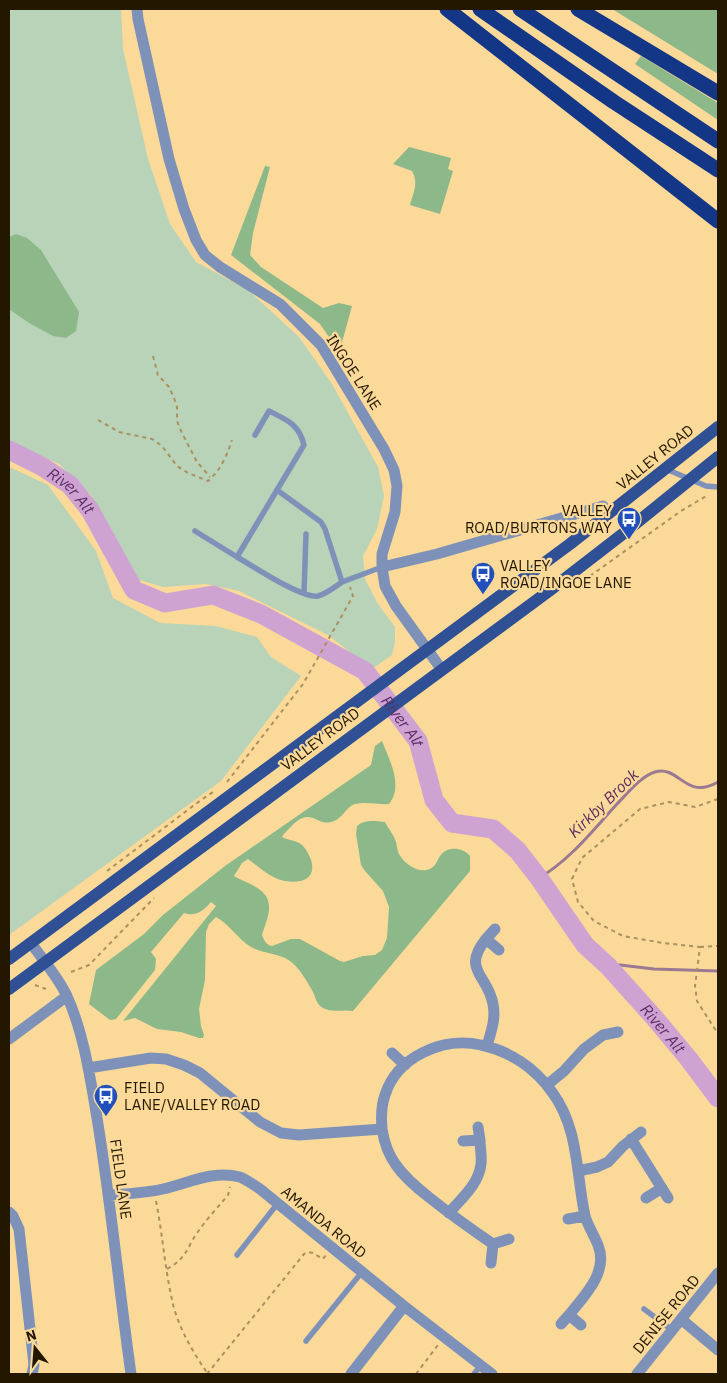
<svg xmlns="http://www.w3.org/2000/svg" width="727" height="1383" viewBox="0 0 727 1383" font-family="'IBM Plex Sans',sans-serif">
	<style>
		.green { fill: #b8d3b7 }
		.forest { fill: #8cb88a }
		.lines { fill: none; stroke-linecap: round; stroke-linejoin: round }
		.stream { stroke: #9b7993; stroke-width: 3 }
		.river { stroke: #cea3d2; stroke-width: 19 }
		.path { stroke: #aa905f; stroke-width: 2; stroke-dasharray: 4 4; stroke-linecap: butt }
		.lane { stroke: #7e92b9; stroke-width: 5.5 }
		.street { stroke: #7e92b9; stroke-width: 11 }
		.primary { stroke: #305095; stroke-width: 12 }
		.highway { stroke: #143686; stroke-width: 15 }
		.labels { text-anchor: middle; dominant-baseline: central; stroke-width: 4.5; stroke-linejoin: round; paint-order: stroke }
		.street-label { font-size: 15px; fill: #241700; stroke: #fbda99 }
		.poi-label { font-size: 15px; fill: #241700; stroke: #fbda99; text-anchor: start }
		.water-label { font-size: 16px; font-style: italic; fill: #5f2c65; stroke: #fbda99 }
	</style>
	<rect width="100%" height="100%" fill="#fbda99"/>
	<path class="green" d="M9 9H121L123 49 148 159 170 224 196 262 248 290 299 337 332 384 378 467 384 496 377 529 363 556 365 579 378 604 395 627V642L392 655 372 669 328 635 239 591 206 584 163 587 136 579 118 547 91 495 59 464 9 441Z
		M9 467 48 485 96 551 113 598 160 623 216 626 257 637 271 657 301 676 221 781 9 935Z"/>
	<path class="forest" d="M612 9H718V74Z
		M641 56 718 103V120L635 64Z
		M409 147 451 158 448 169 453 171 440 214 410 205C413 193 419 183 412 171L393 164Z
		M265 166 270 167 253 233 250 255 261 267 323 308 339 303 352 306 341 346 337 349 320 324 231 255Z
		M16 234 27 238 41 250 79 312 76 331 66 338 53 336 29 323 9 309V237Z
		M382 741C389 759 404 786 389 804 379 805 358 800 351 806 344 811 342 818 334 821 321 826 317 817 307 817 298 817 289 829 283 835L282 837C289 841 298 840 303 846 307 850 309 855 311 860 317 879 301 884 285 881 271 879 259 867 248 859L242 863 234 876C247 884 270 888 269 908 269 917 264 927 262 935 264 940 266 945 272 946L291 939H300L340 961 344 962 363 956 375 955 382 950 387 938 389 907 383 891 365 871 361 865 356 834 357 826C365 819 375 821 385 822 388 828 394 835 396 842 397 846 397 850 399 854 405 865 423 877 434 866 437 863 437 860 440 856 447 846 462 847 470 856V871L353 1011C343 1009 332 1013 323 1008 316 1004 316 998 313 992 308 983 299 967 290 961 279 953 263 954 251 947 238 939 229 924 216 917L209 924 206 932 205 980 199 1009 201 1026 204 1035 203 1038H199L181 1032 157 1029 135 1018 123 1021 216 906 211 902C203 911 196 917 184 913L151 952 156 959 155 970 116 1019 110 1020 89 1004 96 970 144 934 163 915 225 866 371 765 375 746Z"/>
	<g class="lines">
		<path class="stream" d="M539 878C570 860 593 830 617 804 627 794 641 776 655 772 680 765 685 801 718 782
			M608 966 620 965 654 969 718 971"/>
		<path class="river" id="s1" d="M9 450 43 467 70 485 90 510 134 590 165 603 213 595 261 614 365 671 418 741 434 800 452 823 493 829 518 851 539 878 585 945 608 966 652 1015 688 1058 718 1098"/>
		<path class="path" d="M153 356 158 375 169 387 174 398 177 407V421L181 431 197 462 210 477
			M98 420 119 432 152 439 162 446 177 466 188 473 208 481C221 470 227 455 232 440
			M590 576 681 511 708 495
			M227 782 303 684 353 596 350 587
			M718 799 695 807 669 802 640 809 582 858 572 879 578 902 594 921 623 936 663 943 700 947 695 986 697 1001 718 1034
			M107 871 201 800 213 792
			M700 947 718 946
			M71 972 89 965 154 898
			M35 985 46 989
			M156 1201C163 1236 165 1273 174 1308 181 1332 194 1354 208 1374
			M167 1269C187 1258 186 1249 197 1233 206 1220 218 1207 228 1195L230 1187
			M207 1374 304 1254 307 1252 313 1253 323 1259 326 1255
			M416 1374 438 1345"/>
		<path class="lane" d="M255 435 269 411C287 420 299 424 304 445L277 490 321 522 325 529 342 582 382 567
			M666 469 706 486 718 487
			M195 531 237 557 277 490
			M237 557C253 566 302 599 318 596 326 594 335 587 342 582
			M304 593 306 534
			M237 1255 278 1203
			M644 1309 672 1330
			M306 1341 362 1272
			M474 1374 481 1365"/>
		<path class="street" d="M137 9 138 19 169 159 184 209 196 240 205 255 220 267 280 304 321 345 384 449 394 470 397 486 395 512 382 554V567L385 586 396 606 442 670
			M382 567 437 554 603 506
			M495 929 486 939 499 950
			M486 939C461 970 488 975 493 1004 496 1019 491 1032 487 1046
			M31 943C43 960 58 977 67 996 84 1034 90 1077 97 1118 111 1203 119 1289 131 1374
			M9 1039 67 996
			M392 1053 405 1065
			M88 1068 151 1058 166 1059 184 1065 200 1073 260 1122 281 1133 299 1135 382 1129C384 1142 388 1154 396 1165 405 1178 417 1188 430 1198 450 1214 471 1229 493 1244
			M547 1085 564 1071 584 1049 603 1035 618 1032
			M382 1129C381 1117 381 1106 385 1095 397 1057 443 1036 481 1045 510 1051 535 1068 552 1092 579 1128 576 1174 585 1216
			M631 1139 668 1198
			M463 1141 480 1140 478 1127
			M578 1171 597 1167 608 1162 623 1146 641 1132
			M109 1195C127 1194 146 1193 163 1189 189 1183 213 1170 240 1177 247 1180 254 1185 260 1189L404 1306 492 1374
			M646 1198 662 1188
			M9 1212 13 1216 19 1229 34 1365 32 1374
			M449 1213C461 1199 479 1184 481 1164 482 1156 480 1148 480 1140
			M568 1219 585 1216C588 1226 594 1235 598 1245 609 1272 584 1296 569 1315
			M491 1263 493 1244 509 1239
			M681 1319 718 1350
			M561 1324 569 1315 581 1325
			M351 1374 404 1306
			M637 1374 718 1273"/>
		<path class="primary" d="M9 959 570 544 718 427
			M9 989 549 591 624 533 718 457"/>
		<path class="highway" d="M447 9 718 221
			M480 9 614 102 718 170
			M520 9 718 141
			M578 9 718 93"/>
	</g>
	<defs>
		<symbol id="bus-pin" viewBox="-11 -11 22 30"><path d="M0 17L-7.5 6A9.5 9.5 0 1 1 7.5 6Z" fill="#2150bd" stroke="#fbda99"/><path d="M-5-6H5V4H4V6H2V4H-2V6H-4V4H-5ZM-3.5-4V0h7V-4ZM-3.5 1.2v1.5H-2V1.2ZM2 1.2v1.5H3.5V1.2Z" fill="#fff"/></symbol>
	</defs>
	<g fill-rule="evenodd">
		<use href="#bus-pin" x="615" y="505" width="28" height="38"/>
		<use href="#bus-pin" x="469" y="560" width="28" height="38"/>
		<use href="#bus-pin" x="92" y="1082" width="28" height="38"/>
	</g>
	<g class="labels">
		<g class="street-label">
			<text transform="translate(354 372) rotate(57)">INGOE LANE</text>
			<text transform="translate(655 457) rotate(-39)">VALLEY ROAD</text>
			<text transform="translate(320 739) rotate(-37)">VALLEY ROAD</text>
			<text transform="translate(121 1179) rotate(82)">FIELD LANE</text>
			<text transform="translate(324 1222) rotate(39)">AMANDA ROAD</text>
			<text transform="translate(666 1314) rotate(-51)">DENISE ROAD</text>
		</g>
		<g class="poi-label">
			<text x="612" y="510" text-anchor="end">VALLEY<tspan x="612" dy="17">ROAD/BURTONS WAY</tspan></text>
			<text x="500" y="565">VALLEY<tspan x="500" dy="17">ROAD/INGOE LANE</tspan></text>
			<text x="124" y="1087">FIELD<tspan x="124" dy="17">LANE/VALLEY ROAD</tspan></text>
		</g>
		<g class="water-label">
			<text stroke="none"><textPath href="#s1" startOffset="75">River Alt</textPath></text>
			<text stroke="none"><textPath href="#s1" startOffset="509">River Alt</textPath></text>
			<text transform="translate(603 803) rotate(-44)">Kirkby Brook</text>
			<text stroke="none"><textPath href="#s1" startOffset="929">River Alt</textPath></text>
		</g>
	</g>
	<rect width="727" height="1383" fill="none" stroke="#241700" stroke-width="20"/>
	<g transform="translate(35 1348) rotate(343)" stroke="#fbda99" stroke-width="4" paint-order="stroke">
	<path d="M0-4L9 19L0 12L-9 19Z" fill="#241700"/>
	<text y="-8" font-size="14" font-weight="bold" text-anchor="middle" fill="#241700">N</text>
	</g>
</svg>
